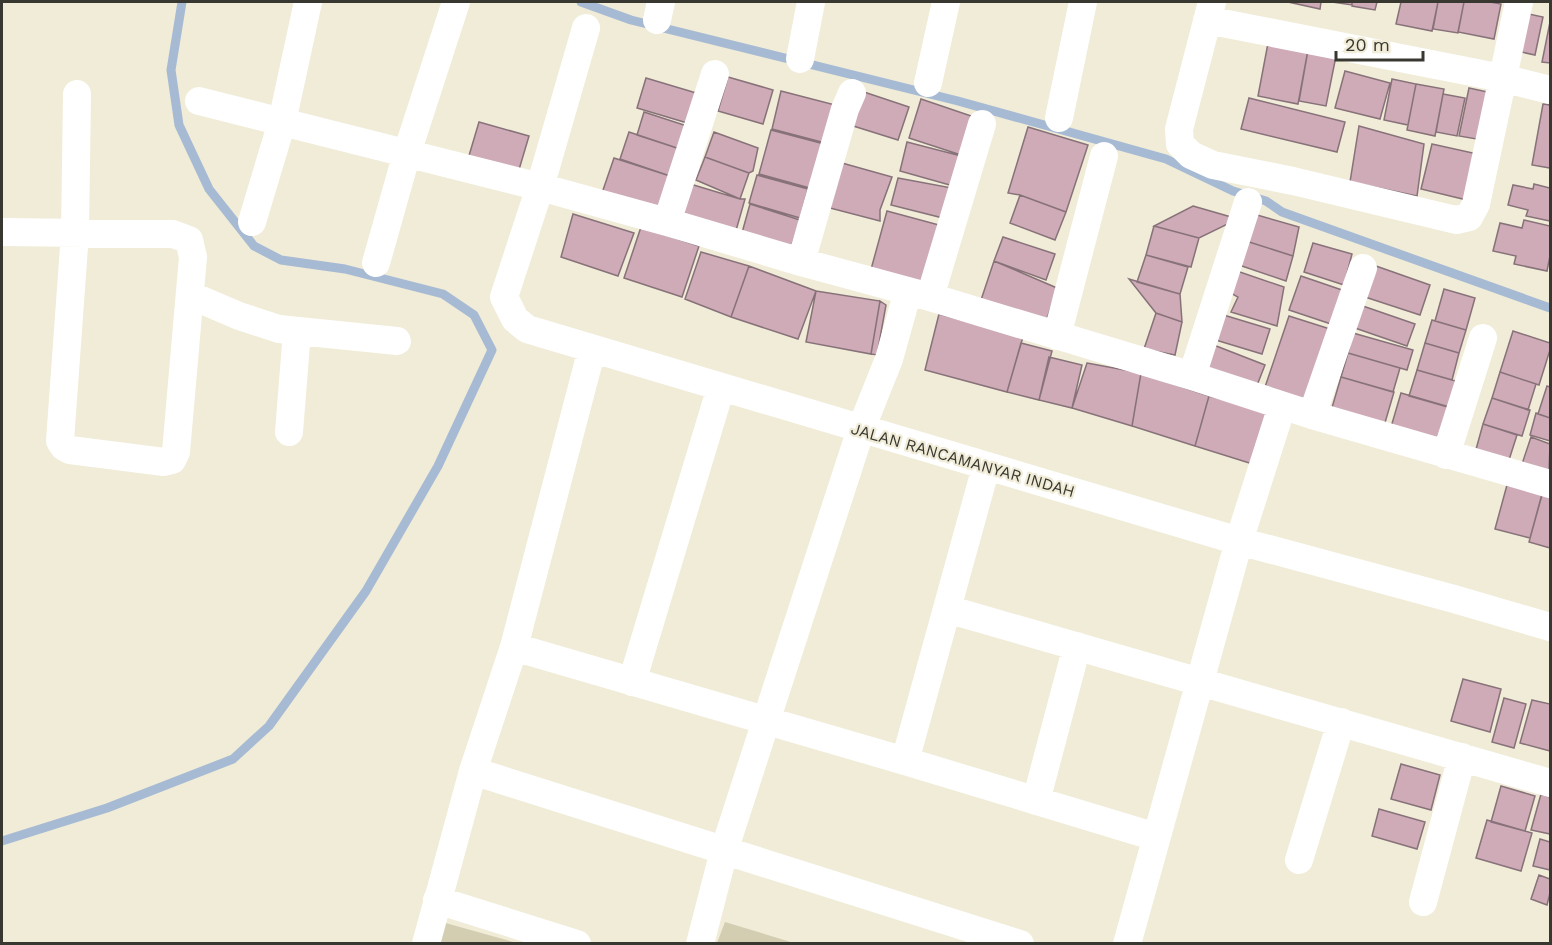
<svg xmlns="http://www.w3.org/2000/svg" width="1552" height="945" viewBox="0 0 1552 945" font-family="'Work Sans',sans-serif">
	<style>
		.green { fill: #d3ceb2 }
		.lines { fill: none; stroke-linecap: round; stroke-linejoin: round }
		.stream { stroke: #a7bad4; stroke-width: 9 }
		.building { fill: #ceabb7; stroke: #877279; stroke-width: 1.5 }
		.street { stroke: #fff; stroke-width: 28 }
		.labels { text-anchor: middle; dominant-baseline: central; stroke-width: 4.5; stroke-linejoin: round; paint-order: stroke }
		.street-label { font-size: 16px; fill: #393830; stroke: #f0ecd7 }
	</style>
	<rect width="100%" height="100%" fill="#f0ecd7"/>
	<path class="green" d="M442 922 517 943 436 944Z
		M725 922 794 943H717Z"/>
	<g class="lines">
		<path class="stream" d="M581 2 631 20 958 101 1166 159 1233 191 1266 201 1282 212 1550 308
			M2 841 107 808 233 759 269 726 366 591 438 466 492 350 474 315 443 294 345 269 281 260 254 246 209 189 179 125 171 70 182 2"/>
	</g>
	<path class="building" d="M1288 2H1321L1320 9Z
		M1332 2H1352V5Z
		M1352 2H1377L1375 10 1352 6Z
		M1401 2H1438L1432 31 1396 24Z
		M1438 2H1464L1458 33 1433 29Z
		M1464 2H1490L1501 4 1494 39 1458 32Z
		M1519 12 1543 17 1535 55 1512 50Z
		M1550 22V63L1542 62Z
		M1268 43 1308 50 1298 104 1258 96Z
		M1308 50 1336 56 1326 106 1299 101Z
		M1345 71 1390 83 1380 119 1335 108Z
		M728 77 773 90 763 124 718 111Z
		M646 78 703 95 694 125 637 108Z
		M1392 79 1416 84 1408 125 1384 120Z
		M1416 84 1444 89 1435 136 1407 130Z
		M1469 88 1497 94 1488 141 1459 136Z
		M781 91 839 106 829 144 772 129Z
		M861 91 909 107 898 140 850 125Z
		M1443 94 1465 98 1457 136 1436 132Z
		M1249 98 1345 122 1337 152 1241 129Z
		M921 99 977 118 964 156 909 138Z
		M1543 104 1550 105V168L1532 165Z
		M644 112 687 126 680 149 637 135Z
		M479 122 529 136 518 173 468 159Z
		M1359 126 1424 144 1417 196 1350 182Z
		M1028 127 1088 145 1066 212 1020 195 1008 193Z
		M771 130 828 145 817 190 759 174Z
		M629 132 680 149 670 176 620 159Z
		M714 132 758 148 753 171 749 173 705 157Z
		M907 142 965 157 957 187 900 171Z
		M1432 144 1482 155 1471 201 1421 189Z
		M705 157 749 173 740 199 696 180Z
		M614 158 670 176 659 211 602 193Z
		M842 163 892 177 880 210V221L830 208Z
		M757 175 808 189 800 218 749 203Z
		M898 178 952 188 943 218 891 205Z
		M687 183 740 199H745L735 234 677 215Z
		M1534 184 1550 188V221L1526 216 1528 210 1508 205 1513 185 1533 189Z
		M1020 195 1066 212 1055 240 1010 223Z
		M750 204 800 220 789 254 740 240Z
		M1193 206 1238 219 1199 238 1154 226Z
		M887 211 939 225 923 286 870 273Z
		M1250 213 1299 227 1293 256 1246 241Z
		M573 214 634 233 618 276 561 257Z
		M1524 220 1550 226V256L1547 271 1514 264 1516 256 1493 251 1500 223 1522 228Z
		M1154 226 1199 238 1191 267 1146 255Z
		M641 227 699 246 682 297 624 278Z
		M1003 237 1055 254 1046 280 994 261Z
		M1246 241 1293 256 1286 281 1236 264Z
		M1313 243 1352 254 1344 285 1304 272Z
		M701 252 749 266 731 317 685 299Z
		M1146 255 1188 267 1180 294 1137 282Z
		M994 261 1057 288 1046 322 981 300Z
		M749 266 816 291 798 339 731 317Z
		M1376 266 1430 285 1420 315 1365 297Z
		M1234 270 1284 287 1277 326 1231 312 1238 297 1225 290Z
		M1301 276 1345 291 1334 325 1289 310Z
		M1129 279 1180 294 1182 322 1156 313Z
		M1444 289 1475 298 1466 330 1435 321Z
		M816 291 880 301 871 354 806 342Z
		M880 301 886 305 877 355 871 354Z
		M1360 305 1415 324 1407 346 1352 327Z
		M1156 313 1182 322 1175 355 1144 349Z
		M1217 313 1270 329 1262 354 1209 338Z
		M939 314 1023 337 1007 392 925 370Z
		M1289 316 1330 329 1306 408 1263 393Z
		M1432 320 1466 330 1459 353 1425 343Z
		M1513 331 1550 343V350L1539 385 1500 372Z
		M1353 333 1413 350 1407 370 1348 353Z
		M1206 342 1265 365 1254 393 1195 370Z
		M1021 343 1052 351 1039 400 1007 392Z
		M1425 343 1459 353 1452 380 1417 370Z
		M1348 353 1400 368 1393 392 1341 377Z
		M1049 357 1082 365 1072 408 1039 400Z
		M1087 363 1141 373 1132 426 1072 408Z
		M1417 370 1456 381 1448 407 1409 396Z
		M1500 372 1536 384 1528 410 1492 398Z
		M1141 373 1209 396 1195 446 1132 426Z
		M1341 377 1394 392 1384 426 1331 411Z
		M1547 386 1550 387V418L1538 414Z
		M1401 393 1453 408 1443 442 1391 427Z
		M1209 396 1268 411 1259 466 1195 446Z
		M1492 398 1530 410 1522 436 1483 424Z
		M1536 413 1550 418V441L1530 435Z
		M1483 424 1517 435 1508 463 1475 453Z
		M1531 437 1550 444 1549 473 1522 464Z
		M1507 485 1542 494 1530 538 1495 529Z
		M1542 495 1550 497V548L1529 542Z
		M1463 679 1501 689 1490 732 1451 721Z
		M1504 698 1526 704 1514 748 1492 742Z
		M1532 700 1550 704V751L1520 743Z
		M1401 764 1440 775 1431 810 1391 799Z
		M1501 786 1535 796 1525 831 1491 822Z
		M1541 794 1550 797V834L1531 830Z
		M1379 809 1425 822 1417 849 1372 836Z
		M1487 820 1532 833 1521 871 1476 858Z
		M1540 839 1550 842V870L1533 866Z
		M1539 875 1550 879V893L1547 905 1531 899Z"/>
	<g class="lines">
		<path class="street" d="M1212 2 1179 129 1180 144 1191 155 1213 165 1293 181 1456 220 1469 217 1476 204 1519 2
			M657 20 661 2
			M1207 20 1502 78 1550 90
			M586 28 540 187 504 297 515 319 527 329 1239 541 1454 599 1550 627
			M800 59 811 2
			M928 83 946 2
			M199 101 540 187 667 222 801 262 930 297 1192 376 1312 415 1550 484
			M1059 118 1083 2
			M252 222 282 122 308 2
			M667 222 715 74
			M2 232 173 234 189 240 193 257 176 452 172 460 164 462 70 450 64 447 60 441 75 233 77 94
			M801 262 845 109 852 93
			M376 263 407 153 456 2
			M190 295 239 316 279 329 397 341
			M930 297 982 124
			M1057 336 1104 156
			M1192 376 1248 202
			M1312 415 1363 268
			M289 432 297 331
			M1446 455 1483 338
			M947 609 1550 783
			M514 647 905 761 1156 837
			M632 682 721 387
			M905 761 986 467
			M473 771 1020 944
			M1036 801 1077 646
			M1299 860 1341 722
			M437 900 577 944
			M1423 902 1462 757
			M426 944 473 771 514 647 592 349
			M700 944 724 851 766 721 861 429 889 359 908 291
			M1127 944 1239 541 1282 406"/>
	</g>
	<g class="labels">
		<g class="street-label">
			<text transform="translate(963 460) rotate(16)">JALAN RANCAMANYAR INDAH</text>
		</g>
	</g>
	<rect width="1552" height="945" fill="none" stroke="#393830" stroke-width="6"/>
	<path d="M1336 51v9h87v-9" fill="none" stroke="#393830" stroke-width="3"/>
	<text x="1345" y="51" font-size="18" fill="#393830" stroke="#f0ecd7" stroke-width="4.5" paint-order="stroke">20 m</text>
</svg>
